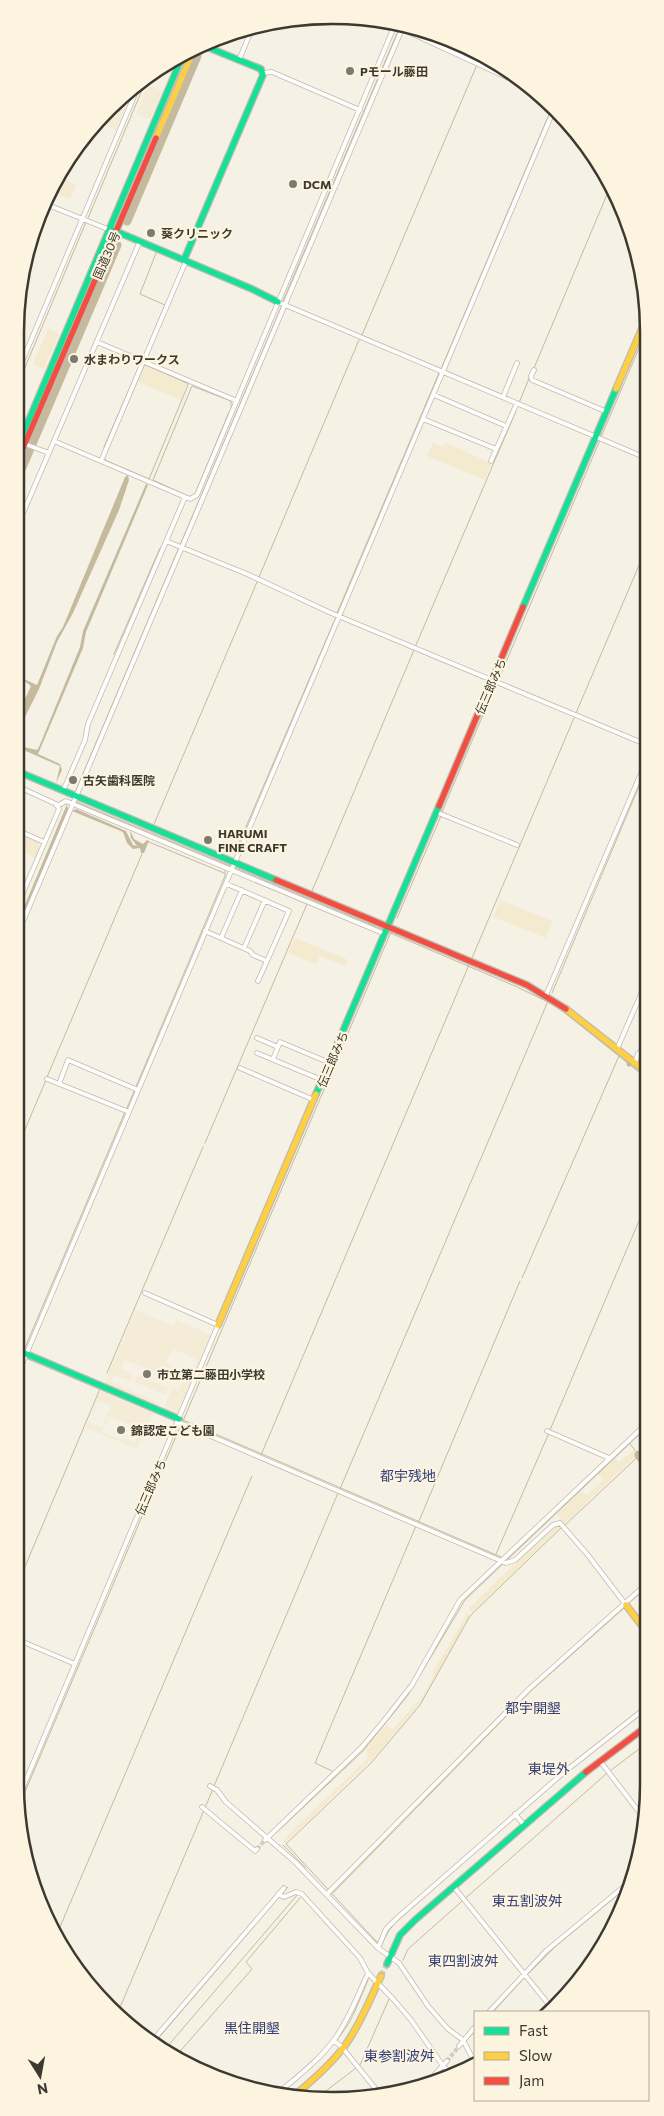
<svg xmlns="http://www.w3.org/2000/svg" width="664" height="2116" viewBox="0 0 664 2116" font-family="Commissioner,'Noto Sans JP',sans-serif">
	<style>
		.built { fill: #f4ecd7; fill-rule: evenodd }
		.green { fill: #f4ead0 }
		.water { fill: #c5ba9d }
		.lines { fill: none; stroke-linecap: round; stroke-linejoin: round }
		.stream { stroke: #c5ba9d; stroke-width: 1 }
		.canal { stroke: #c5ba9d; stroke-width: 5 }
		.river { stroke: #c5ba9d; stroke-width: 9 }
		.street-tunnel { stroke: #d1ccc1; stroke-width: 4; stroke-dasharray: 4 2; stroke-linecap: butt }
		.secondary-tunnel { stroke: #d1ccc1; stroke-width: 5.5; stroke-dasharray: 5.5 3; stroke-linecap: butt }
		.street-casing { stroke: #bebbb1; stroke-width: 5.5 }
		.fast-casing { stroke: #bebbb1; stroke-width: 8 }
		.slow-casing { stroke: #bebbb1; stroke-width: 8 }
		.jam-casing { stroke: #bebbb1; stroke-width: 8 }
		.street { stroke: #fefdfb; stroke-width: 4 }
		.fast { stroke: #16e098; stroke-width: 5.5 }
		.slow { stroke: #ffcf43; stroke-width: 5.5 }
		.jam { stroke: #f24e42; stroke-width: 5.5 }
		.poi-dot { fill: #7d7970; stroke: #fcf4df; stroke-width: 2 }
		.labels { text-anchor: middle; dominant-baseline: central; stroke-width: 4.5; stroke-linejoin: round; paint-order: stroke }
		.poi-label { font-size: 12px; font-weight: bold; fill: #3c3931; stroke: #fcf4df; text-anchor: start }
		.street-label { font-size: 12px; fill: #3c3931; stroke: #fcf4df }
		.neighbourhood-label { font-size: 14px; fill: #32407b; stroke: #fcf4df }
		.rim { fill: none; stroke: #3c3931; stroke-width: 2.5 }
	</style>
	<rect width="100%" height="100%" fill="#f6f1e5"/>
	<path class="built" d="M148 85 162 91 150 119 136 114Z
		M129 96H130L116 130 101 123Z
		M136 1310 173 1326 177 1320 211 1335 178 1413 175 1415 104 1385ZM173 1349 198 1360 191 1375 178 1369 173 1379 182 1383 179 1391 172 1388 164 1408 159 1406V1403L111 1382 114 1375 130 1381 133 1374 121 1369 125 1360 171 1378 176 1368 166 1363Z
		M137 1375 169 1387 165 1395 134 1382Z
		M101 1391 152 1413 137 1449 86 1428ZM98 1401 111 1406 102 1427 89 1422ZM108 1416 140 1429 135 1443 124 1438 123 1440 102 1432Z"/>
	<path class="green" d="M60 177 76 185 70 199 54 192Z
		M48 329 59 334 44 369 33 364Z
		M146 365 187 383 181 400 138 382Z
		M433 443 443 447 445 443 492 463 485 480 427 456Z
		M19 834 37 841 40 847 36 858 19 850Z
		M500 900 552 921 546 938 493 917Z
		M295 938 348 960 345 965H342L320 956 316 964 288 953Z
		M632 1451H634L636 1456 565 1523 561 1522 557 1514 581 1491 587 1495 603 1480 598 1474 615 1458 619 1462Z
		M558 1524 562 1526 472 1613 469 1608 539 1540Z
		M468 1612 469 1617 423 1699 376 1755 285 1843 283 1841 294 1829 368 1758 366 1750 386 1725 392 1730 422 1697 434 1675 433 1672Z"/>
	<path class="water" d="M128 475 129 480 119 510 73 613 57 642 39 689 19 729V712L31 686 19 677 37 685 57 636 63 627 125 477Z
		M146 484 148 485 86 632 83 648 38 754 60 764 62 770 56 783 60 766 19 748V746L37 750 39 747 80 647 83 631Z
		M67 804V807L69 808 18 927 19 919Z
		M76 809 126 831 133 845 137 846 131 838 130 830 134 839 143 844 147 840 149 841 144 853H141L140 848 133 849 127 843 123 832 72 811Z"/>
	<g class="lines">
		<path class="stream" d="M401 25 516 77
			M88 218 148 76
			M283 301 401 24
			M362 335 479 60
			M148 345 165 305 140 294 156 253
			M146 365 187 383 188 385 149 479 107 461 104 458 144 366Z
			M534 368 611 185
			M441 369 553 105
			M21 377 86 222
			M519 403 530 376
			M601 437 646 332
			M104 447 140 364 136 360
			M195 494 229 412
			M190 497 153 480 192 386 231 401V407
			M259 577 359 340
			M337 613 439 373
			M416 645 516 411
			M114 654 160 548
			M498 681 600 440
			M576 713 646 549
			M76 790 282 305
			M74 801 384 930
			M442 812 496 684
			M154 824 257 582
			M149 842 224 873
			M236 850 336 617
			M312 891 414 650
			M397 918 441 816
			M388 932 515 986 548 1002 565 1013 645 1077
			M472 958 574 718
			M552 993 645 772
			M47 1077 142 854
			M127 1108 225 876V871
			M205 1143 307 904
			M18 1146 46 1080
			M522 1278 619 1056
			M24 1350 125 1112
			M17 1354 21 1356
			M28 1359 173 1420
			M17 1367 22 1354
			M107 1373 203 1147
			M183 1420 501 1557
			M183 1421 391 932
			M550 1430 644 1209
			M630 1444 638 1454
			M261 1455 469 965
			M340 1489 548 1001
			M419 1521 520 1281
			M565 1525 644 1451
			M496 1554 549 1433
			M16 1588 100 1389
			M629 1603 643 1591
			M610 1738 643 1713
			M332 1771 315 1763 416 1526
			M214 1786 338 1493
			M19 1806 180 1427
			M518 1815 572 1768
			M277 1832 363 1751 408 1695 465 1600 644 1430
			M283 1845 306 1868
			M333 1893 532 1690 624 1608
			M282 1894 288 1887
			M57 1934 252 1476
			M382 1945 376 1941 286 1844 371 1763 420 1705 470 1616 562 1527
			M381 1946 388 1932 394 1924 515 1817
			M403 1960 408 1949 606 1774 643 1746
			M527 1975 556 1946 625 1889
			M118 2012 213 1789
			M493 2012 524 1978
			M468 2039 475 2031
			M156 2041 279 1897
			M166 2048 298 1894
			M343 2052 349 2059
			M176 2056 252 1969 246 1962 300 1898
			M279 2095C305 2073 331 2052 349 2023 356 2010 362 1994 368 1980
			M318 2097 360 2065 389 1999"/>
		<path class="canal" d="M629 1064 630 1063"/>
		<path class="river" d="M127 221 197 56
			M20 472 117 245
			M639 1455 644 1461"/>
		<path class="street-tunnel" d="M257 1849 265 1840
			M447 2061 459 2046"/>
		<path class="secondary-tunnel" d="M381 1976 387 1964"/>
		<defs>
			<path id="street" d="M239 60 252 29
				M263 73 272 72 360 110
				M48 205 110 230
				M278 302 646 458
				M97 342 237 401
				M21 364 138 87
				M534 370 531 376 532 380 607 412
				M434 395 506 426
				M503 397 517 363
				M423 419 496 449
				M54 441 185 497 190 499 197 495 394 27 381 21
				M25 444 49 453
				M101 461 186 261
				M491 461 517 403
				M20 520 140 241
				M166 541 247 574 331 613 645 744
				M63 791 85 740 88 724 185 497
				M57 806 66 801 73 804 385 934
				M436 812 517 845
				M19 831 44 842
				M19 902 59 809 56 804 19 787
				M205 931 250 951 253 955 267 961 289 911 227 884
				M18 933 402 29 528 87
				M221 938 242 890
				M244 948 265 900
				M258 981 267 961
				M546 995 645 764
				M257 1038 278 1047
				M617 1049 645 985
				M257 1053 322 1080
				M273 1059 280 1042 330 1063
				M635 1063 638 1054 645 1046
				M240 1068 314 1100
				M47 1079 129 1112
				M59 1084 68 1060 138 1090
				M17 1376 555 107
				M178 1422 506 1563 515 1560 553 1525 560 1523 587 1554 626 1605
				M547 1431 609 1458
				M16 1639 75 1664
				M600 1761 643 1817
				M210 1786 217 1790 226 1802 295 1862 378 1948 399 1963 428 2006 448 2029 463 2040 475 2063
				M18 1799 218 1325 145 1293
				M202 1807 255 1851 257 1849
				M515 1814 524 1825
				M265 1840 361 1748 383 1722 412 1685 460 1600 644 1426
				M454 1887 550 2006
				M278 1894 284 1897 296 1892 302 1894 360 1958 368 1973 394 2000 411 2020 443 2066 451 2073
				M327 1894 529 1689 643 1587
				M378 1948 386 1929 397 1918 563 1773 643 1710
				M489 2012 546 1951 627 1884
				M154 2039 284 1888
				M334 2041 341 2046 379 2093
				M459 2046 475 2027
				M424 2086 447 2061
				M277 2094C297 2077 321 2059 336 2037 350 2017 358 1995 368 1973"/>
			<path id="fast" d="M113 230 252 289 278 302
				M184 260 263 75 261 69 207 47
				M20 441 182 57
				M523 607 616 389
				M19 772 276 880
				M316 1094 439 806
				M17 1350 179 1419
				M387 1964 400 1935 415 1920 586 1772"/>
			<path id="slow" d="M156 138 192 54
				M616 389 646 319
				M566 1009 645 1071
				M218 1325 316 1094
				M626 1605 643 1627
				M291 2098C311 2082 331 2065 346 2044 361 2023 370 1999 381 1976"/>
			<path id="jam" d="M20 455 156 138
				M439 806 523 607
				M276 880 527 985 566 1009
				M586 1772 643 1729"/>
		</defs>
		<use href="#street" class="street-casing"/>
		<use href="#fast" class="fast-casing"/>
		<use href="#slow" class="slow-casing"/>
		<use href="#jam" class="jam-casing"/>
		<use href="#street" class="street"/>
		<use href="#fast" class="fast"/>
		<use href="#slow" class="slow"/>
		<use href="#jam" class="jam"/>
	</g>
	<g class="poi-dot">
		<circle cx="350" cy="71" r="5"/>
		<circle cx="293" cy="184" r="5"/>
		<circle cx="151" cy="233" r="5"/>
		<circle cx="74" cy="359" r="5"/>
		<circle cx="73" cy="780" r="5"/>
		<circle cx="208" cy="840" r="5"/>
		<circle cx="147" cy="1374" r="5"/>
		<circle cx="121" cy="1430" r="5"/>
	</g>
	<g class="labels">
		<g class="poi-label">
			<text x="360" y="71">Pモール藤田</text>
			<text x="303" y="184">DCM</text>
			<text x="161" y="233">葵クリニック</text>
			<text x="84" y="359">水まわりワークス</text>
			<text x="83" y="780">古矢歯科医院</text>
			<text x="218" y="833">HARUMI<tspan x="218" dy="14">FINE CRAFT</tspan></text>
			<text x="157" y="1374">市立第二藤田小学校</text>
			<text x="131" y="1430">錦認定こども園</text>
		</g>
		<g class="street-label">
			<text transform="translate(106 255) rotate(-67)">国道30号</text>
			<text transform="translate(490 686) rotate(-67)">伝三郎みち</text>
			<text transform="translate(332 1059) rotate(-67)">伝三郎みち</text>
			<text transform="translate(150 1487) rotate(-67)">伝三郎みち</text>
		</g>
		<g class="neighbourhood-label">
			<text x="408" y="1475">都宇残地</text>
			<text x="533" y="1707">都宇開墾</text>
			<text x="549" y="1768">東堤外</text>
			<text x="527" y="1900">東五割波舛</text>
			<text x="463" y="1960">東四割波舛</text>
			<text x="252" y="2027">黒住開墾</text>
			<text x="399" y="2055">東参割波舛</text>
		</g>
	</g>
	<path d="M0 0H664V2116H0ZM332 24H332A308 308 0 0 1 640 332V1784A308 308 0 0 1 332 2092H332A308 308 0 0 1 24 1784V332A308 308 0 0 1 332 24Z" fill="#fcf4df" fill-rule="evenodd"/>
	<path class="rim" d="M332 24H332A308 308 0 0 1 640 332V1784A308 308 0 0 1 332 2092H332A308 308 0 0 1 24 1784V332A308 308 0 0 1 332 24Z"/>
	<rect x="474" y="2011" width="175" height="90" fill="#fcf4df" stroke="#afa999"/>
	<rect x="484" y="2027" width="25" height="8" fill="#16e098" stroke="#afa999"/>
	<text x="519" y="2036" font-size="15" fill="#3c3931">Fast</text>
	<rect x="484" y="2052" width="25" height="8" fill="#ffcf43" stroke="#afa999"/>
	<text x="519" y="2061" font-size="15" fill="#3c3931">Slow</text>
	<rect x="484" y="2077" width="25" height="8" fill="#f24e42" stroke="#afa999"/>
	<text x="519" y="2086" font-size="15" fill="#3c3931">Jam</text>
	<g transform="translate(40 2076) rotate(169)" stroke="#fcf4df" stroke-width="4" paint-order="stroke">
	<path d="M0-4L9 19L0 12L-9 19Z" fill="#3c3931"/>
	<text y="-8" font-size="14" font-weight="bold" text-anchor="middle" fill="#3c3931">N</text>
	</g>
</svg>
